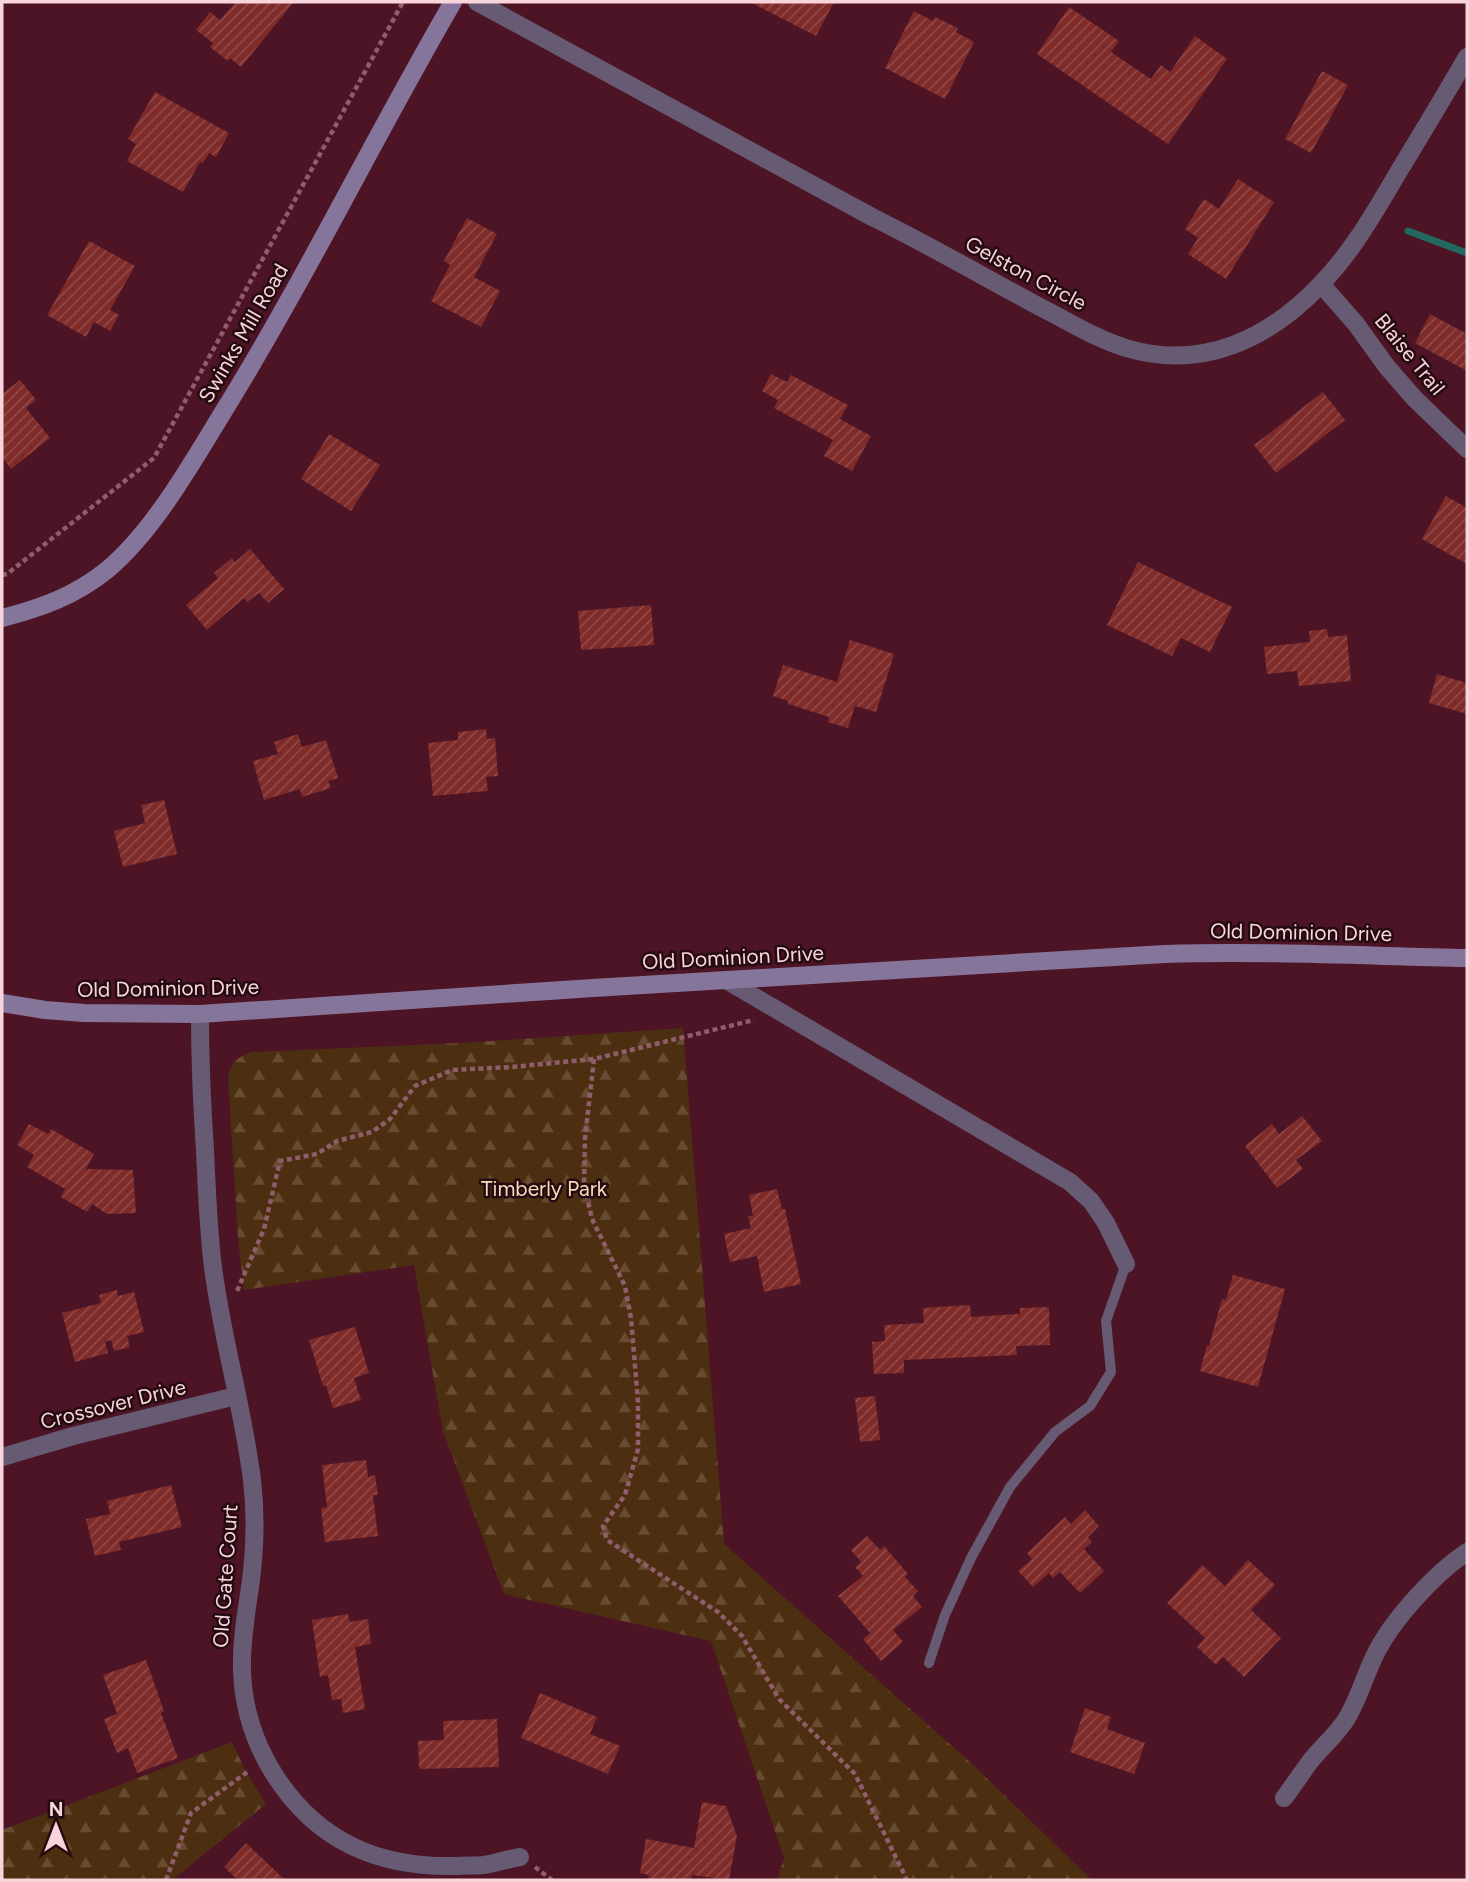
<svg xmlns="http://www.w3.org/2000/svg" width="1469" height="1882" viewBox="0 0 1469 1882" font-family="Figtree,sans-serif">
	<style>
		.forest { fill: url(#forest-firs) }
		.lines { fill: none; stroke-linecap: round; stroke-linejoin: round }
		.stream { stroke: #226760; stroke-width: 7 }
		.building { fill: url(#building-hatch) }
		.path { stroke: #8f5d6b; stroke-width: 4.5; stroke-dasharray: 5 3.5; stroke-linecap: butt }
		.lane { stroke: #665b73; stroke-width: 10 }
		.street { stroke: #665b73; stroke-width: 18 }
		.secondary { stroke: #86759a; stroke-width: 18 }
		.labels { text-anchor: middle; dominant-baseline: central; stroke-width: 5; stroke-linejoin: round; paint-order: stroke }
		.street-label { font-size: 21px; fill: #fad4db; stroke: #240b12 }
		.park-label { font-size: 21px; fill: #fcd9b8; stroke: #240b12 }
	</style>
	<defs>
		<pattern id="forest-firs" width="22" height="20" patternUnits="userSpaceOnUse" patternTransform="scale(1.75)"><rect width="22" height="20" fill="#4c2f10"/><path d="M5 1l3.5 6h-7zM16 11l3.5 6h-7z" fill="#674c32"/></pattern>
		<pattern id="building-hatch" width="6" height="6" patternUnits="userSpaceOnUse" patternTransform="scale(1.75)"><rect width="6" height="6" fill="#7e2b29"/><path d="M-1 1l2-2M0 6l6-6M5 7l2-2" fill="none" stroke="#914947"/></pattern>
	</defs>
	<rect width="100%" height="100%" fill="#4d1426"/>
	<path class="forest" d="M683 1028 724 1544 970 1762 1092 1880H777L784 1858 711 1641 504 1594 443 1431 414 1265 244 1290 238 1238 228 1077C231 1063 238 1056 252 1052L462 1043Z
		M232 1742 246 1772 266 1804 172 1880H2V1830Z"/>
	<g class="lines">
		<path class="stream" d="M1408 231 1467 253"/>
	</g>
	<path class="building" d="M236 2H294L241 67 230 58 228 61 210 47 213 43 196 30 210 12 220 20Z
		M750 2H834L816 36Z
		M1069 7 1119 41 1111 52 1151 79 1161 65 1170 72 1195 36 1227 59 1168 144 1037 54Z
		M914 11 933 21 935 17 958 28 956 32 974 42 945 99 885 68Z
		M1322 71 1348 85 1311 153 1285 139Z
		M155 92 229 133 216 157 209 153 203 163 200 162 183 192 127 161 136 144 128 139Z
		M1238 179 1274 202 1226 279 1188 254 1198 238 1185 229 1204 199 1219 209Z
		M467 218 497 234 474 277 500 291 481 327 431 301 450 265 444 261Z
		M89 241 135 266 110 310 119 315 110 331 94 322 86 337 47 315Z
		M1430 314 1467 334V371L1415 343Z
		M771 374 787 382 791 375 848 405 840 419 871 436 852 471 824 456 833 440 774 408 778 400 762 391Z
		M20 380 36 400 26 408 50 438 11 469 2 457V394Z
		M1323 392 1345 420 1276 473 1254 445Z
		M329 434 380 465 351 511 301 479Z
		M1446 496 1467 508V564L1422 539Z
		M250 549 284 589 268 603 259 593 247 602 244 598 207 630 186 605 218 578 214 573 232 558 235 562Z
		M1138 562 1232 607 1210 652 1181 638 1172 656 1107 625Z
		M651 605 654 645 581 650 578 611Z
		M1327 629 1328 637 1347 635 1351 681 1299 686 1297 671 1267 674 1264 647 1310 642 1309 631Z
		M850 640 894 654 876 712 855 706 848 728 828 722 829 717 788 704V701L773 696 783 665 837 682Z
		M1437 674 1467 683V714L1429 703Z
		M486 729 487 739 495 738 498 776 486 777 488 791 433 796 428 743 458 740V732Z
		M298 734 302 747 326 740 338 778 328 781 331 788 302 797 300 789 264 800 253 761 278 754 274 742Z
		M164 800 177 854 123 867 114 831 145 823 141 805Z
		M1302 1116 1322 1141 1296 1160 1303 1169 1277 1188 1245 1146 1272 1124 1279 1134Z
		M29 1124 48 1134 51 1129 94 1154 86 1169 133 1170 136 1213 107 1214 92 1204 87 1212 61 1197 65 1189 27 1167 34 1155 17 1145Z
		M777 1189 782 1209H785L801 1284 764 1292 757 1256 730 1262 724 1234 751 1228 748 1216H753L749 1195Z
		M1233 1275 1285 1289 1258 1387 1200 1371 1207 1345 1209 1346 1222 1299 1226 1300Z
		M117 1290 118 1296 134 1292 144 1332 127 1336 130 1347 114 1351 111 1340 105 1342 108 1353 75 1362 62 1313 101 1303 99 1295Z
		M970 1305 971 1317 1020 1314V1308L1049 1307 1050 1345 1016 1346 1017 1355 904 1360V1373L874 1374 872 1342 885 1341 884 1325 924 1323 923 1308Z
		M355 1327 369 1373 354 1378 361 1400 333 1408 326 1385 323 1386 309 1340Z
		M875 1396 880 1440 860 1442 855 1398Z
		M366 1460 368 1477 375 1475 378 1495H373L378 1536 325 1542 321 1508 327 1507 322 1465Z
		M171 1485 182 1527 119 1542 121 1550 95 1556 86 1519 110 1514 107 1501Z
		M1085 1510 1099 1526 1088 1537 1092 1542 1084 1549 1104 1571 1080 1593 1060 1572 1053 1578 1049 1573 1033 1587 1018 1571 1032 1559 1027 1553 1065 1517 1071 1524Z
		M867 1536 880 1550 884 1546 908 1574 905 1577 918 1591 913 1596 922 1607 893 1630 903 1642 881 1661 863 1639 870 1633 838 1596 863 1576 855 1567 861 1562 851 1550Z
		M1248 1560 1275 1585 1251 1610 1281 1638 1244 1677 1223 1657 1216 1665 1197 1647 1205 1638 1167 1603 1202 1565 1225 1586Z
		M348 1614 350 1622 368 1619 371 1644 355 1647 365 1709 343 1713 341 1699 332 1700 328 1675 320 1677 312 1620Z
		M146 1660 164 1711 161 1713 178 1758 137 1773 128 1748 117 1753 104 1719 117 1714 103 1675Z
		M540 1693 597 1717 590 1734 620 1746 608 1774 521 1738Z
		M1085 1708 1111 1717 1107 1729 1145 1743 1134 1774 1070 1752Z
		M497 1719 499 1767 419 1769 418 1741 444 1740 443 1721Z
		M702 1802 726 1806 737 1836 729 1880 692 1875 691 1880H648L649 1875 640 1873 646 1839 694 1848Z
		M246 1843 285 1880H238L224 1867Z"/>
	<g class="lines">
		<path class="path" d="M2 575 7 574 154 458 403 2
			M594 1059 585 1138 584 1184 592 1219 625 1286 631 1318 638 1402V1449L625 1495 603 1526 607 1540 718 1612 742 1636 779 1699 855 1774 907 1880
			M237 1291 264 1229 280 1161 317 1154 337 1141 372 1132 390 1119 415 1086 452 1070 512 1067 594 1059 754 1020
			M535 1867 552 1880
			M166 1880 191 1813 250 1770"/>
		<path class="lane" d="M929 1663 945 1615 971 1558 1010 1487 1055 1432 1090 1406 1111 1372 1106 1321 1126 1264"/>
		<path class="street" d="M477 2 872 217C929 245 984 277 1040 307 1068 321 1096 339 1126 348 1202 371 1269 339 1321 284 1353 251 1376 210 1399 171 1422 133 1445 95 1467 57
			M1321 284 1356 324 1387 367 1415 399 1467 449
			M726 980 1070 1182 1091 1201 1106 1223 1126 1264
			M200 1014C200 1059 202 1105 205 1151 207 1190 208 1228 213 1267 222 1338 243 1408 252 1480 256 1513 255 1547 251 1580 247 1609 241 1640 242 1670 243 1708 254 1742 274 1774 317 1842 379 1868 457 1866 466 1865 475 1866 484 1865 496 1863 508 1859 520 1857
			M2 1457 73 1436 236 1396
			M1284 1798C1293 1786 1301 1774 1309 1763 1321 1747 1337 1735 1347 1718 1359 1698 1365 1675 1375 1655 1392 1620 1435 1573 1467 1552"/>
		<path class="secondary" d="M2 618C41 608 75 596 107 570 154 531 193 461 225 409 307 276 375 136 453 2
			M2 1003 45 1010 84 1013 200 1014 593 988 1165 954C1267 951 1366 956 1467 958"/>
	</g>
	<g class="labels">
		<g class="street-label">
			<text transform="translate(1026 273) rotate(28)">Gelston Circle</text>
			<text transform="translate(243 333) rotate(-60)">Swinks Mill Road</text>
			<text transform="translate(1410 354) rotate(51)">Blaise Trail</text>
			<text transform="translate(1301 932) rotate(1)">Old Dominion Drive</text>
			<text transform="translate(733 957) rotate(-3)">Old Dominion Drive</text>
			<text transform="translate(168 988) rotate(-1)">Old Dominion Drive</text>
			<text transform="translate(113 1404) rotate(-14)">Crossover Drive</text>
			<text transform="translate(225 1576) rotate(-86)">Old Gate Court</text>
		</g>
		<g class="park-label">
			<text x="544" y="1188">Timberly Park</text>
		</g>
	</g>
	<rect width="1469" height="1882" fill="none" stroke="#fad4db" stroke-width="7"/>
	<g transform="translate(56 1826)" stroke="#240b12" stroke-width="5" paint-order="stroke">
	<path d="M0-5L12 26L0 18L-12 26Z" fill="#fad4db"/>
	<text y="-10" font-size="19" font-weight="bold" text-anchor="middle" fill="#fad4db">N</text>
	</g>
</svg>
